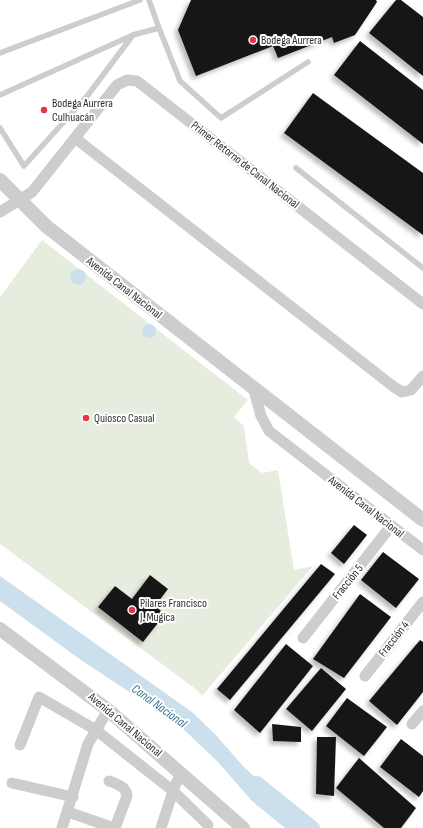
<svg xmlns="http://www.w3.org/2000/svg" width="423" height="828" viewBox="0 0 423 828" font-family="'Sofia Sans Condensed',sans-serif">
	<style>
		.green { fill: #e6edde }
		.water { fill: #cbe0ec }
		.lines { fill: none; stroke-linecap: round; stroke-linejoin: round }
		.canal { stroke: #cbe0ec; stroke-width: 14 }
		.building { fill: #171717; filter: url(#shadow) }
		.service { stroke: #cdcdcd; stroke-width: 5.5 }
		.minor { stroke: #cdcdcd; stroke-width: 11 }
		.tertiary { stroke: #cdcdcd; stroke-width: 14 }
		.poi-dot { fill: #e43549; stroke: #fff; stroke-width: 1.5 }
		.labels { text-anchor: middle; dominant-baseline: central; stroke-width: 4; stroke-linejoin: round; paint-order: stroke }
		.poi-label { font-size: 12px; fill: #303030; stroke: #fff; text-anchor: start }
		.street-label { font-size: 12px; fill: #303030; stroke: #fff }
		.water-label { font-size: 13px; font-style: italic; fill: #3e7592; stroke: #fff }
	</style>
	<defs>
		<filter id="shadow"><feDropShadow dx="-3.5" dy="3.5" stdDeviation="2" flood-color="#0004"/></filter>
	</defs>
	<rect width="100%" height="100%" fill="#fff"/>
	<path class="green" d="M42 240 248 400 234 417 244 426 249 463 262 473 278 470 294 570 313 566 202 696 197 690 0 544V297Z"/>
	<path class="water" d="M70 277a8 8 0 1 1 16 0a8 8 0 1 1-16 0Z
		M142 331a7 7 0 1 1 14 0a7 7 0 1 1-14 0Z
		M0 576 192 712 215 734 242 765 308 828H285L252 801 217 761 179 725 78 658 0 601Z"/>
	<g class="lines">
		<path class="canal" d="M257 783 313 828"/>
	</g>
	<path class="building" d="M191 0H376L377 2 355 35 334 43 332 37 278 58 273 46 196 76 178 30Z
		M396 0H401L423 17V76L369 33Z
		M360 41 423 90V144L334 75Z
		M313 93 423 173V235L284 133Z
		M354 525 367 535 344 564 331 553Z
		M383 552 419 579 396 608 361 580Z
		M321 564 335 574 230 700 217 689Z
		M150 575 168 589 155 606 165 614 143 642 98 607 115 586 132 599Z
		M360 594 391 617 344 678 313 659Z
		M420 640 423 642V692L397 725 369 701Z
		M286 644 313 666 260 733 234 710Z
		M321 668 346 689 312 731 286 709Z
		M347 698 387 727 364 756 326 726Z
		M272 724 301 727V742L273 741Z
		M317 737H336L334 796 316 794Z
		M401 739 423 756V791L419 797 380 767Z
		M359 758 416 808 401 828H384L336 788Z"/>
	<g class="lines">
		<path class="service" d="M159 28 180 81 221 118 308 62
			M0 53 140 0
			M0 95 133 35 159 28 149 0
			M0 128 24 166 88 95 133 35
			M296 168 423 268"/>
		<path class="minor" d="M75 138 394 387 402 392 411 390 423 376
			M0 212 32 192 117 85 127 80 137 81 423 304
			M254 390 261 416 269 431 423 550
			M303 638 391 526
			M365 676 423 602
			M412 724 423 711
			M20 745 39 697 96 730 173 791 208 825
			M109 781C117 784 127 787 127 796L115 828
			M12 783 73 797
			M68 812 114 828
			M62 828 88 744 108 710
			M161 828 175 785 182 773"/>
		<path class="tertiary" d="M0 180 46 226 423 520
			M0 629 108 710 243 828"/>
	</g>
	<g class="poi-dot">
		<circle cx="253" cy="40" r="4"/>
		<circle cx="44" cy="110" r="4"/>
		<circle cx="86" cy="418" r="4"/>
		<circle cx="132" cy="610" r="4"/>
	</g>
	<g class="labels">
		<g class="poi-label">
			<text x="261" y="40">Bodega Aurrera</text>
			<text x="52" y="103">Bodega Aurrera<tspan x="52" dy="14">Culhuacán</tspan></text>
			<text x="94" y="418">Quiosco Casual</text>
			<text x="140" y="603">Pilares Francisco<tspan x="140" dy="14">J. Mugica</tspan></text>
		</g>
		<g class="street-label">
			<text transform="translate(245 165) rotate(38)">Primer Retorno de Canal Nacional</text>
			<text transform="translate(124 288) rotate(38)">Avenida Canal Nacional</text>
			<text transform="translate(366 507) rotate(38)">Avenida Canal Nacional</text>
			<text transform="translate(348 582) rotate(-51)">Fracción 5</text>
			<text transform="translate(394 639) rotate(-52)">Fracción 4</text>
			<text transform="translate(125 725) rotate(40)">Avenida Canal Nacional</text>
		</g>
		<g class="water-label">
			<text transform="translate(159 706) rotate(36)">Canal Nacional</text>
		</g>
	</g>
</svg>
